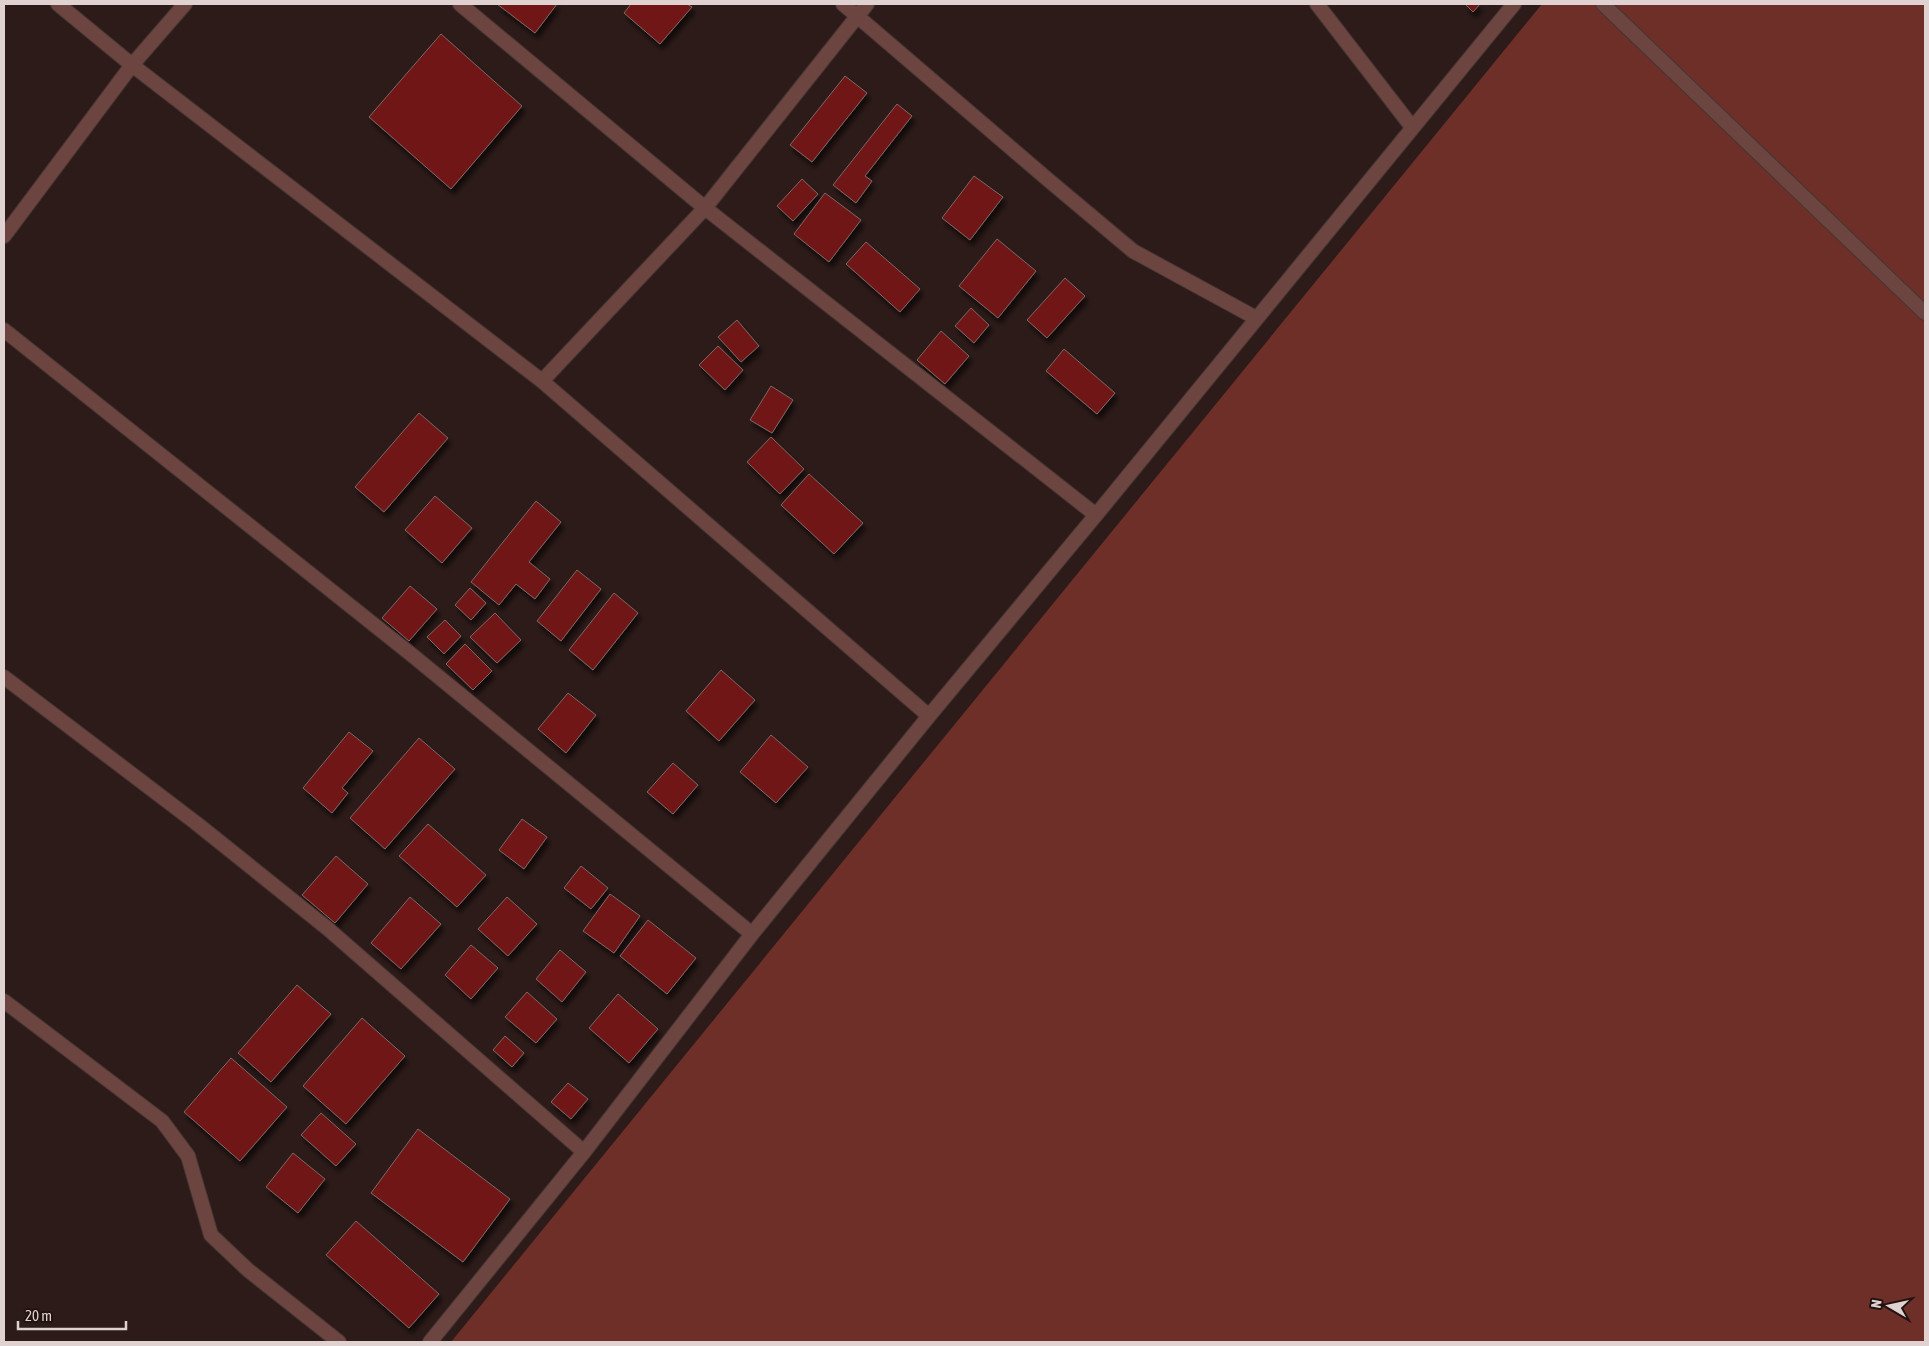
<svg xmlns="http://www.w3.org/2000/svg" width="1929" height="1346" viewBox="0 0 1929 1346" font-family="'Asap Condensed',sans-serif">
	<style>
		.green { fill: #6f2f29 }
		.building { fill: #6f1513; stroke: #7d6865; filter: url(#shadow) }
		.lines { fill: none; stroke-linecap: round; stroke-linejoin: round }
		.minor-casing { stroke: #453533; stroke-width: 16 }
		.minor { stroke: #6d4540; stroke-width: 14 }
	</style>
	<defs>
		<filter id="shadow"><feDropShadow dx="3" dy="5.5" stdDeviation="2.5" flood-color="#0009"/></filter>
	</defs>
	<rect width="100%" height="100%" fill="#2c1b19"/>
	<path class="green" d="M1542 4H1925V1342H451Z"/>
	<path class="building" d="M497 4H557L535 33Z
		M631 4H687L692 7 660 44 624 13Z
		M1465 4H1480L1473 12Z
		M441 34 522 106 451 189 369 117Z
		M845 76 867 93 812 162 790 145Z
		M897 104 912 116 865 176 872 181 856 203 833 185Z
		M974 176 1003 197 970 240 942 218Z
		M802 179 818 194 793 221 777 206Z
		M825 193 861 220 829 262 794 234Z
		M997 239 1036 271 998 318 959 286Z
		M866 242 920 289 900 312 846 264Z
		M1065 278 1085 296 1047 338 1027 320Z
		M971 308 989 325 974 343 955 326Z
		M737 320 759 346 741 362 718 337Z
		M941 331 969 356 945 384 917 360Z
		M718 346 743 370 725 390 699 365Z
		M1064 349 1115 393 1097 414 1046 371Z
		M771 386 793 400 772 433 750 420Z
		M419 413 448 438 384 512 355 487Z
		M771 437 804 469 780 494 747 462Z
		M809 474 863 523 834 554 781 505Z
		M435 496 472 528 442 563 405 530Z
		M536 501 561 522 529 562 550 579 535 599 516 584 499 605 471 582Z
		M577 570 601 589 561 641 537 621Z
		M410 586 437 609 409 641 382 618Z
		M470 588 486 603 471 620 455 605Z
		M614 593 638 613 593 670 569 650Z
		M495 613 521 640 497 663 470 637Z
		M445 620 461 636 444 654 427 637Z
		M465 644 492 671 473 690 446 664Z
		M721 670 755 700 719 741 686 711Z
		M568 693 596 715 566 753 538 729Z
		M349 732 373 751 342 788 348 793 332 813 303 788Z
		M771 735 808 767 776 803 740 772Z
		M419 738 455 769 385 849 350 818Z
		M673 763 698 785 673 814 647 792Z
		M522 819 547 837 524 869 499 850Z
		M428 824 486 875 457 907 399 856Z
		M336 856 368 884 335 923 302 895Z
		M581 866 608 888 591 909 564 888Z
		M610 894 640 916 614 953 583 931Z
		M410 897 441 924 401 969 371 943Z
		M507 897 537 924 508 956 478 929Z
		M648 920 696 958 667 994 620 956Z
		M471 945 498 968 471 999 445 975Z
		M560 950 586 972 562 1002 536 979Z
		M297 985 331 1014 271 1082 238 1053Z
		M527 992 557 1019 536 1043 505 1017Z
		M618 994 658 1029 629 1063 589 1028Z
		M362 1018 405 1056 346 1124 303 1086Z
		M505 1036 524 1053 512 1067 493 1050Z
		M231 1058 287 1107 240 1161 184 1112Z
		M568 1083 588 1099 571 1119 551 1102Z
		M321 1113 356 1144 336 1166 301 1135Z
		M418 1129 510 1199 463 1262 371 1193Z
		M293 1153 325 1179 298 1213 266 1187Z
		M356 1221 439 1294 409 1328 326 1255Z"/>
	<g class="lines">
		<defs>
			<path id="minor" d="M58 4 132 65 542 381 929 716
				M460 4 705 208 1096 515
				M843 4 1046 178 1133 251 1256 318
				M1317 4 1412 127
				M1603 4 1925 313
				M4 236 132 65 185 4
				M4 330 412 655 752 934
				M542 381 705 208 867 4
				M4 677 196 823 327 928 584 1152
				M4 1001 162 1121 188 1156 211 1235 248 1270 339 1342
				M430 1342 584 1152 752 934 929 716 1096 515 1514 4"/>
		</defs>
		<use href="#minor" class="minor-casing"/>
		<use href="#minor" class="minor"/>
	</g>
	<rect width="1929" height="1346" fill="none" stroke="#dfd2d0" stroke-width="10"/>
	<g transform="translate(1889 1306) rotate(279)" stroke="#221210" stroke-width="4" paint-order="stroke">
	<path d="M0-4L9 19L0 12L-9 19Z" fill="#dfd2d0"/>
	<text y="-8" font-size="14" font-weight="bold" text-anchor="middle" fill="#dfd2d0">N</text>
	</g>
	<path d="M18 1321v8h108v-8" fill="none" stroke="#dfd2d0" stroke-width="2.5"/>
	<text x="25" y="1321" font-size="15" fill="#dfd2d0" stroke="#221210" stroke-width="4" paint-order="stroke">20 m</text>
</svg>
